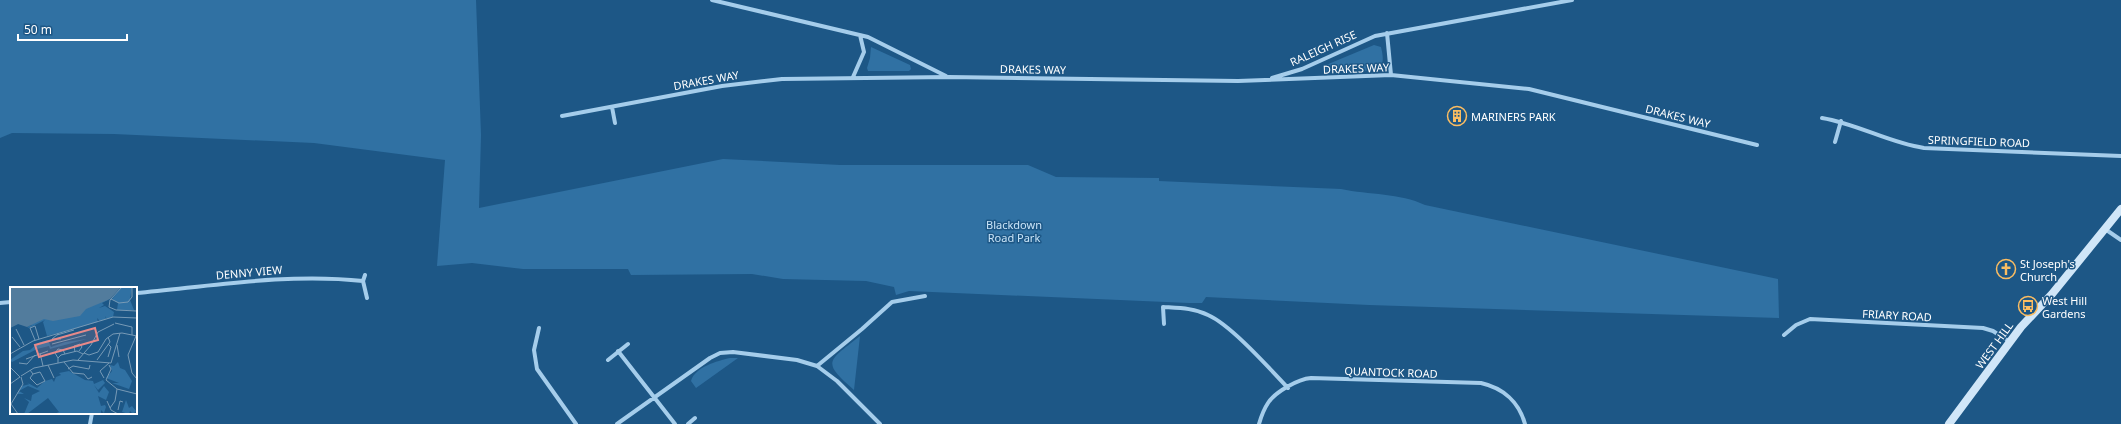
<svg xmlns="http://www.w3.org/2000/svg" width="2121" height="424" viewBox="0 0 2121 424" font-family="'Noto Sans',sans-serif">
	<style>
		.green { fill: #3071a3 }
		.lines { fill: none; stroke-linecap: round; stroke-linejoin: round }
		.street { stroke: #a5cdeb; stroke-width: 4 }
		.secondary { stroke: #d0e6f8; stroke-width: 8 }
		.labels { text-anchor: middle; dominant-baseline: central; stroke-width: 3; stroke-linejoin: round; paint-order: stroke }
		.street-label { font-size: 11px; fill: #fff; stroke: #1d5786 }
		.poi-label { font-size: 11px; fill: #fff; stroke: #1d5786; text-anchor: start }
		.park-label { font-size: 11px; fill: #c9e4f8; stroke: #1d5786 }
		.inset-road { fill: none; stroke: #779ab6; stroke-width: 1 }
		.view { fill: #e88989; fill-opacity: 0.15; stroke: #e88989; stroke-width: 2 }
		.inset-edge { fill: none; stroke: #fff; stroke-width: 2 }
	</style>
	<rect width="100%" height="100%" fill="#1d5786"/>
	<path class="green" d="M0 0H476L481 135 479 208 723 159 840 165H1028L1056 177 1159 178V181L1341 189C1369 195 1400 193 1425 205L1778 279 1779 318 1369 305 1206 297 1202 303H1189L909 291 896 295 894 287 866 281 783 279 752 274 631 275 628 269H523L472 263 437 266 445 160 314 143 114 134 12 133 0 138Z
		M1374 45 1381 47C1383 56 1385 64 1377 70L1326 73 1323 71 1326 65Z
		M871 47 910 65 911 69 909 71H868L867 68 870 58Z
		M860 336 854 390C820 361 829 361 860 336Z
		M730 358H738L696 388 691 381C695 367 717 361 730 358Z"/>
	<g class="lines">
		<path class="street" d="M712 0 868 37 946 76
			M1387 33 1391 75
			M853 77 864 52 860 35
			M1272 78 1302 69 1375 36 1572 0
			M612 107 615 123
			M562 116 722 86 782 79 949 77 1238 81 1391 75 1529 89 1757 145
			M1822 118C1858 124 1889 143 1924 148L2121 156
			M1835 142 1841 121
			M2105 229 2121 240
			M363 281 365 275
			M136 293C212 286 287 273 363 281L367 298
			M0 303 11 302
			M1164 324 1163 307C1179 308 1194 308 1208 315 1231 325 1270 369 1288 388
			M539 328 534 350 537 369 576 424
			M1784 335 1796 325 1810 319 1983 328 1993 331 2010 342
			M618 351 675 424
			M608 360 628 344
			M817 366 862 329 892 302 925 296
			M90 424 92 413
			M617 424 710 358 720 353 733 352 797 360 817 366 837 381 880 424
			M688 424 695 418
			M1259 424C1261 417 1264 409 1268 403 1275 392 1298 379 1311 378L1481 383C1503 388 1519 402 1525 424"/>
		<path class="secondary" d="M1949 424 2021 327 2052 294 2121 209"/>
	</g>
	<defs>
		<symbol id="building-ring" viewBox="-11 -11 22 22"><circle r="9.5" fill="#1d5786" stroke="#fbbd62" stroke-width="1.5"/><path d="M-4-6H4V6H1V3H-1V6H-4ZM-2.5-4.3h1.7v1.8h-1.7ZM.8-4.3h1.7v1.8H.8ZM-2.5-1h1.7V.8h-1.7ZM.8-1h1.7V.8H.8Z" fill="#fbbd62"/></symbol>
		<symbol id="church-ring" viewBox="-11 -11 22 22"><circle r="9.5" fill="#1d5786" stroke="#fbbd62" stroke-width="1.5"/><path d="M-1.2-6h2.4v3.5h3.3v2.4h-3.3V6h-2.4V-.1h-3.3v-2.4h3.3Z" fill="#fbbd62"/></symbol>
		<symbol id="bus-ring" viewBox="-11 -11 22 22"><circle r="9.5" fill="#1d5786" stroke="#fbbd62" stroke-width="1.5"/><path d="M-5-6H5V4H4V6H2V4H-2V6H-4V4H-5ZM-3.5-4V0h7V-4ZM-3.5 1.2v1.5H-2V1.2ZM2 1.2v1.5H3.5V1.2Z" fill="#fbbd62"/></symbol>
	</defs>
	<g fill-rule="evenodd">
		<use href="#building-ring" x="1446" y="105" width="22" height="22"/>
		<use href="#church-ring" x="1995" y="258" width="22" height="22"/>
		<use href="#bus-ring" x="2017" y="295" width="22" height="22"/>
	</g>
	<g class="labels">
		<g class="street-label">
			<text transform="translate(1323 48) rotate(-24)">RALEIGH RISE</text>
			<text transform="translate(1356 68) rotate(-2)">DRAKES WAY</text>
			<text transform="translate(1033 69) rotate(1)">DRAKES WAY</text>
			<text transform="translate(706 80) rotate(-10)">DRAKES WAY</text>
			<text transform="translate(1678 116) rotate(14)">DRAKES WAY</text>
			<text transform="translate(1979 141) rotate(2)">SPRINGFIELD ROAD</text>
			<text transform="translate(249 272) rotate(-5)">DENNY VIEW</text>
			<text transform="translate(1897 315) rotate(3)">FRIARY ROAD</text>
			<text transform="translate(1994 345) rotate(-54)">WEST HILL</text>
			<text transform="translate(1391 372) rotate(2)">QUANTOCK ROAD</text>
		</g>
		<g class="poi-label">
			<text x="1471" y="116">MARINERS PARK</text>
			<text x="2020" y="263">St Joseph's<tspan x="2020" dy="13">Church</tspan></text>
			<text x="2042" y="300">West Hill<tspan x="2042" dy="13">Gardens</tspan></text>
		</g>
		<g class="park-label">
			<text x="1014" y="224">Blackdown<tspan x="1014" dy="13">Road Park</tspan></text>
		</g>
	</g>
	<g transform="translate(10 287)">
		<rect width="127" height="127" fill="#1d5786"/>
		<path d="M112 0H122L120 13 124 23H107L108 16 102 12ZM100 12 92 16 94 18 89 21 95 19 104 25 103 30 97 32 95 29 96 32 90 34 87 31 88 35 37 49 33 35 35 33 19 41 17 40 22 38 8 37 0 41V34ZM77 52 40 62 39 59 27 62 2 75 0 73 13 64 20 63 28 56 38 53 41 60 55 55ZM108 75 110 81 115 83 122 94 119 102 102 96H109L96 91 102 84 100 78 104 79ZM59 84 75 93 83 94 84 97 93 93 95 96 88 103 84 98 89 106 94 99 99 105 96 113 88 109 91 119 95 118 96 120 94 126 91 123V127H44L49 125 38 111 17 127H14L19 115 14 111 21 114 22 108 30 104 18 99 9 104 14 107H8L7 106 12 99 20 97 22 99 16 95 27 101 35 94 42 92 44 95 46 90 51 88 49 86ZM116 113 119 121 122 119 126 124 123 127 120 124 119 127 112 125Z" fill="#3071a3"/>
		<path d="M0 0H111L100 12 76 22 70 29 43 34 34 32 17 40 8 37 0 41Z" fill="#527c9d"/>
		<path class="inset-road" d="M112 0 100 13 99 20 106 23 127 24M101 12 109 16 118 15 122 10V0M105 36 122 40V48M25 39 29 52M6 42 14 58M48 47 42 52H51M47 48 64 43M2 50 10 60M25 53 20 41 25 39M42 57 76 48M107 58 109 70M65 65 64 59 70 57 72 60 69 64M30 66 33 79M74 66 79 68 88 65 96 52 103 47 112 46 127 49M0 67 23 54 103 30 127 31M118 68 122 86 127 92M118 68 126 49M98 70 101 60 98 57M48 71 45 66 48 62 53 63 55 67M16 72 38 64M68 73 81 58 88 45 104 37M87 73 100 55 98 50M54 75 63 86 74 87 78 92 82 90M9 76 17 77 25 68M48 76V71L51 68 67 64 73 67M38 78 44 91M99 78 101 82 96 93 107 102 127 107M1 81 10 90M58 82 63 79 79 82 80 78M20 83 23 87 30 85 35 94 27 98 20 91 23 87M11 89 24 81 63 73 101 76 110 46M94 91 90 84 99 76M0 97 10 90M97 114 101 123 108 127M100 121 105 114 107 102M108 123 110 114 113 115M8 127 1 117 13 97 11 90"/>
		<path class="view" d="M85 41 88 53 29 70 25 58Z"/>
		<rect width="127" height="127" class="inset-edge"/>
	</g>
	<path d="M18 34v6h109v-6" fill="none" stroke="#ffffff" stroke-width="2"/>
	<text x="24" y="34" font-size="12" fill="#ffffff" stroke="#1d5786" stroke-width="3" paint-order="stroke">50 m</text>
</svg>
